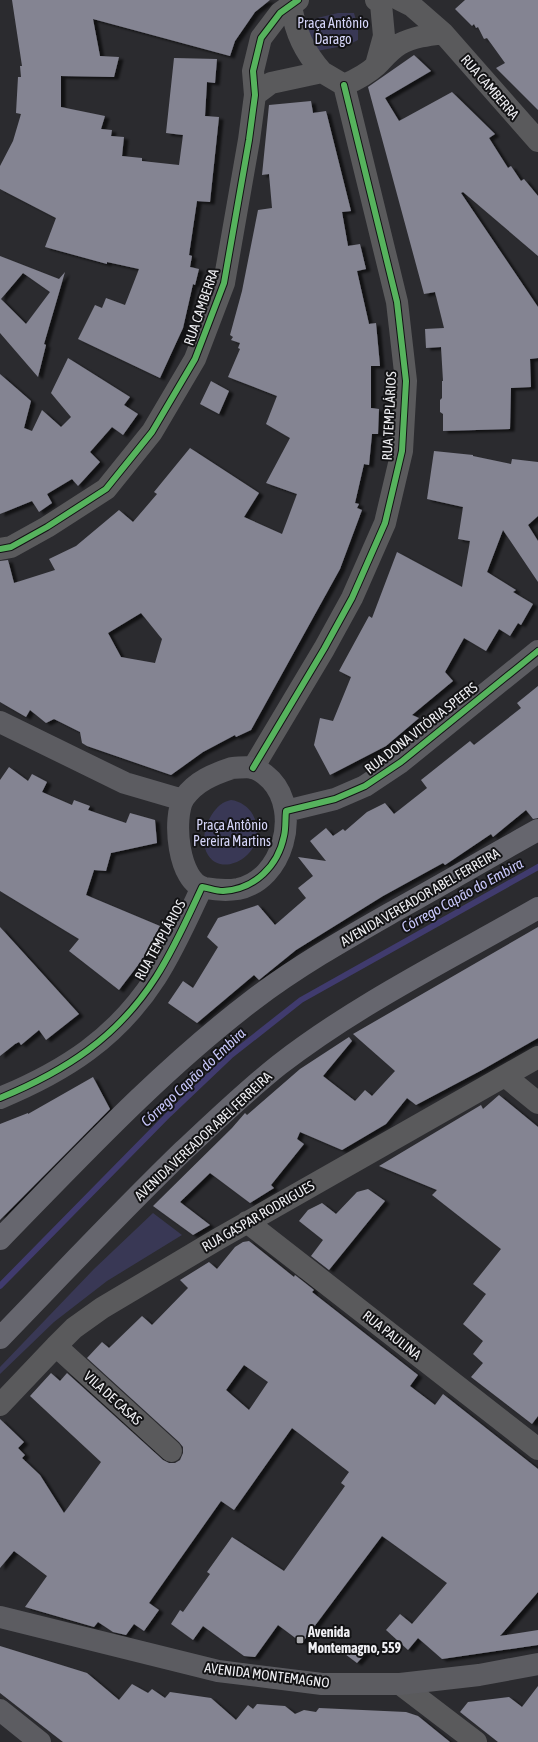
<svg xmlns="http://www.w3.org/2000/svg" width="538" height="1742" viewBox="0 0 538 1742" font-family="'Asap Condensed',sans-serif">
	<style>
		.green { fill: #393855 }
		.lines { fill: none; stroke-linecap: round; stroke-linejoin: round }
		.stream { stroke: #403b6e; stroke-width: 6 }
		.building { fill: #848492; fill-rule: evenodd; filter: url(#shadow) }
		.street { stroke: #5a5a5c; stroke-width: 22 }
		.secondary { stroke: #5c5c61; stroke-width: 22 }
		.primary { stroke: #66666e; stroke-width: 22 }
		.cycleway-casing { stroke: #131315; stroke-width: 8 }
		.cycleway { stroke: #56b35d; stroke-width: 6 }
		.poi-dot { fill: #aaaaae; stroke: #131315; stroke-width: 1.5 }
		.labels { text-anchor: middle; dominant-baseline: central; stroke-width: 4; stroke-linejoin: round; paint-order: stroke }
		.park-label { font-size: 14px; fill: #d6d6fa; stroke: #131315 }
		.street-label { font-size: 14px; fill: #efeff3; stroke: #131315 }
		.poi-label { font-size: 14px; font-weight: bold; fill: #efeff3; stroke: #131315; text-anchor: start }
		.water-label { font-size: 15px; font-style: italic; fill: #c8c7fb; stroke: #131315 }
	</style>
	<defs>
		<filter id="shadow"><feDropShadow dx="4.5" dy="2.5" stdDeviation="1" flood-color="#0009"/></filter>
	</defs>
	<rect width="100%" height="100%" fill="#2b2b2f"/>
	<path class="green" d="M338 13H354L358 27V40L348 45 317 51 313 48 306 23 317 18Z
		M231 800C240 801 249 807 253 815 272 852 223 880 208 855 197 838 211 803 231 800Z
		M153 1213 182 1235 107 1281 54 1322 0 1374V1367L94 1269Z"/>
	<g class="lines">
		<path class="stream" d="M0 1286 169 1114 230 1056 301 1000 538 867"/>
	</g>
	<path class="building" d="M12 0H270L255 12 235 41 230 56 93 19 100 56 119 57 114 77 61 76V107L105 116 101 129 112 130 111 136 124 137 122 156 142 158V161L179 165 183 135 166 133 174 58 217 59 215 83 207 82 205 116 219 117 210 202 197 201 189 255 192 256 190 267 199 269 195 285 193 284 183 328 160 378 78 339 95 305 102 308 106 298 125 305 139 269 107 262V264L45 247 56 218 0 189V166L13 141 21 114 16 113 18 77H21L20 66H22Z
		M465 0H538V110L496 68 505 63 487 38 484 39 478 27 476 28 474 24 472 26 455 9Z
		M414 55 431 71 385 98 399 121 452 92 495 134 489 138 508 168 511 166 521 181 524 179 538 196V256L463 192 461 193 538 307V358L530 359 531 387 511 388 510 429 443 431V414L440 412V400L442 398V381H443L441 347 426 348 425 329 444 328 435 292 424 294 368 87Z
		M311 101 313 113 326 111 351 211 342 212 348 246 360 244 366 269 357 271 369 324 376 323 380 366H371V408L379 409 378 434H372L369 465 364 464 355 503 359 504 357 508 362 510 340 569 251 730 236 737 235 735 203 752 171 775 87 746 82 743 80 732 54 719 46 723 30 710 26 717 0 702V561L8 560 14 583 55 570 49 559 76 546 119 510 133 522 157 494 154 492 190 448 259 493 244 517 282 534 297 494 266 483 290 438 266 424 277 396 228 377 240 349 238 348 240 343 231 340 233 337 230 335 242 291 258 210 272 208 269 174 262 175 269 105ZM141 613 162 639 155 663 121 657 108 633Z
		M0 256 59 279 65 272 44 344 46 345 38 377 0 333ZM23 273 50 292 26 324 1 299Z
		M68 358 130 397 124 405 138 414 123 435 112 427 90 452 100 462 78 486 72 479 47 494 52 503 39 512 32 501 0 514V374L31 401 24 428 32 431 42 410 61 427 71 417 51 393Z
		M211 381 229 391 219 414 200 404Z
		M434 451 473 455V456L511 464 512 459 538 462V516L528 525 538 541V582L503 530 487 572 516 590 513 592 533 604 521 625 518 623 510 636 499 629 486 651 464 638 445 672 453 681 412 715 419 718 386 746 330 775 314 745 320 718 333 721 351 677 339 671 369 616 372 618 397 552 462 587 470 541 458 539 463 507 427 499Z
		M538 686V818L533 819 526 810 493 837 491 834 445 865 443 863 383 896 296 950 259 980 254 975 197 1023 168 1003 183 981 193 988 218 947 207 937 218 918 258 905 275 925 306 898 298 888 313 876 298 857 326 861 310 841 326 828 333 836 343 829 345 831 367 812 385 803 394 814 427 788 421 780 470 741 474 745 521 708 517 703Z
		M9 767 28 781 32 774 47 782 42 792 72 805 74 800 90 806 88 810 126 823 130 813 155 820 157 843 111 853 106 871 94 870 86 895 160 926 142 960 119 990 69 951 79 939 0 891V780Z
		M0 927 79 1014 46 1040 39 1030 21 1045 19 1042 15 1044 0 1056Z
		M538 927V1038L482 1070 416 1105 407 1098 386 1124 342 1150 300 1132 297 1139 304 1144 271 1185 274 1188 250 1203 210 1173 180 1202 210 1225 193 1235 153 1206 232 1128 245 1113 247 1115 300 1069 349 1037 352 1041 323 1076 355 1101 365 1090 372 1096 395 1071 353 1034Z
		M93 1077 110 1109 0 1220V1124L28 1113V1114Z
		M499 1095 538 1127V1416L532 1424 471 1377 483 1363 473 1354 483 1341 463 1324 486 1294 473 1284 501 1249 432 1195 437 1190 379 1166 481 1105 483 1109Z
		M368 1189 385 1201 329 1270 311 1256 323 1240 299 1221 308 1210 322 1203 336 1214 357 1192Z
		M249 1241 294 1277 295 1275 314 1290 312 1292 418 1375 410 1386 435 1405 443 1394 538 1469V1592L500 1636 538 1630V1645L442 1659 418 1638 408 1650 386 1630 400 1614 412 1624 447 1583 382 1536 302 1643 278 1625 255 1657 244 1656 203 1626 193 1640 171 1624 180 1610 183 1612 210 1574 207 1572 232 1537 284 1571 345 1486 341 1483 349 1472 292 1428 234 1510 221 1501 149 1603 159 1610 144 1631 134 1624 126 1635 113 1632 98 1622 94 1627 25 1607 47 1576 14 1551 0 1568V1419L24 1442 18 1448 25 1455 22 1458 40 1475 64 1513 101 1462 30 1396 51 1373 60 1381 67 1373 163 1460 169 1463H175L180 1460 183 1453V1447L179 1442 87 1358 102 1342 109 1348 142 1316 152 1325 188 1288 180 1280 209 1262 217 1269 235 1247 243 1242ZM244 1365 268 1382 249 1410 226 1390Z
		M355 1643 367 1652 357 1663 345 1654Z
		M0 1646 87 1673 119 1700 132 1684 148 1693 152 1689 165 1698 170 1692 211 1698 236 1720 248 1705 253 1709 257 1704 285 1706 295 1714 304 1710 316 1712 319 1708 406 1712 418 1716 450 1742H63L0 1693Z
		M538 1686V1742H498L460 1712 468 1702 509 1697 522 1707Z"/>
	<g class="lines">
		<path class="street" d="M376 0 381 4 384 36 376 65
			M400 0 412 6 443 33 538 141
			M291 6C296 34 304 51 322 72
			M255 95 271 83 322 72 344 85C356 80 367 74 377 65 384 58 390 50 400 44 413 37 428 35 443 33
			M0 549 11 547 47 527 106 489 152 432 195 359 224 283 249 140 255 95 253 71 261 38 280 13 298 0
			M253 768 324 649 352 598 385 523 402 451 406 381 397 302 344 85
			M505 1076 538 1103
			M247 1222 538 1449
			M56 1346 171 1451
			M0 1405 56 1346 74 1328 102 1308 218 1239 538 1057
			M400 1684 476 1742"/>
		<path class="secondary" d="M0 722 125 783 183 800
			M232 768C239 768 247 766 253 768 260 770 266 775 271 780 301 812 283 880 238 889 226 891 216 890 205 888 178 883 172 817 184 798 196 781 214 774 232 768Z
			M286 811 335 799 365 786 401 762 538 651
			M0 1098C65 1071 117 1038 156 977 174 949 188 917 202 887
			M0 1617 218 1671 322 1684H400L479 1675 538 1664
			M0 1710 40 1742"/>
		<path class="primary" d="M0 1239C81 1156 161 1070 253 1000 299 965 349 937 398 909 445 883 491 856 538 830
			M0 1338C61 1275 120 1212 183 1151 214 1122 245 1092 279 1065 359 1003 451 958 538 908"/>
		<defs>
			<path id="cycleway" d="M0 549 11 547 47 527 106 489 152 432 195 359 224 283 249 140 255 95 253 71 261 38 280 13 298 0
				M253 768 324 649 352 598 385 523 402 451 406 381 397 302 344 85
				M0 1098C65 1071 117 1038 156 977 174 949 188 917 202 887 209 888 216 891 223 891 255 889 278 866 284 836 286 828 285 819 286 811L335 799 365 786 401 762 538 651"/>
		</defs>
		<use href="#cycleway" class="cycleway-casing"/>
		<use href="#cycleway" class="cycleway"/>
	</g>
	<rect class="poi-dot" x="296" y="1636" width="8" height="8" rx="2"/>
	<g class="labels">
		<g class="park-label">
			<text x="333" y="23">Praça Antônio<tspan x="333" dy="16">Darago</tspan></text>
			<text x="232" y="825">Praça Antônio<tspan x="232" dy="16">Pereira Martins</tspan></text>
		</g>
		<g class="street-label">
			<text transform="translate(490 87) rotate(49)">RUA CAMBERRA</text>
			<text transform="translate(201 307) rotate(-71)">RUA CAMBERRA</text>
			<text transform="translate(389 416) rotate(-87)">RUA TEMPLÁRIOS</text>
			<text transform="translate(421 728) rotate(-38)">RUA DONA VITÓRIA SPEERS</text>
			<text transform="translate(420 897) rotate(-30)">AVENIDA VEREADOR ABEL FERREIRA</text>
			<text transform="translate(160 940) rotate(-61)">RUA TEMPLÁRIOS</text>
			<text transform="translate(203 1136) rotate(-43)">AVENIDA VEREADOR ABEL FERREIRA</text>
			<text transform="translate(258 1216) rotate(-30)">RUA GASPAR RODRIGUES</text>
			<text transform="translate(392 1335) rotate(38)">RUA PAULINA</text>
			<text transform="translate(113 1398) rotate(42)">VILA DE CASAS</text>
			<text transform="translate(267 1675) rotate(7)">AVENIDA MONTEMAGNO</text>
		</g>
		<g class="poi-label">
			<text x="308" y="1632">Avenida<tspan x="308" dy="16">Montemagno, 559</tspan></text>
		</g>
		<g class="water-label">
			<text transform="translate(462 895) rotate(-29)">Córrego Capão do Embira</text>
			<text transform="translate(193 1077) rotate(-43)">Córrego Capão do Embira</text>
		</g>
	</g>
</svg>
